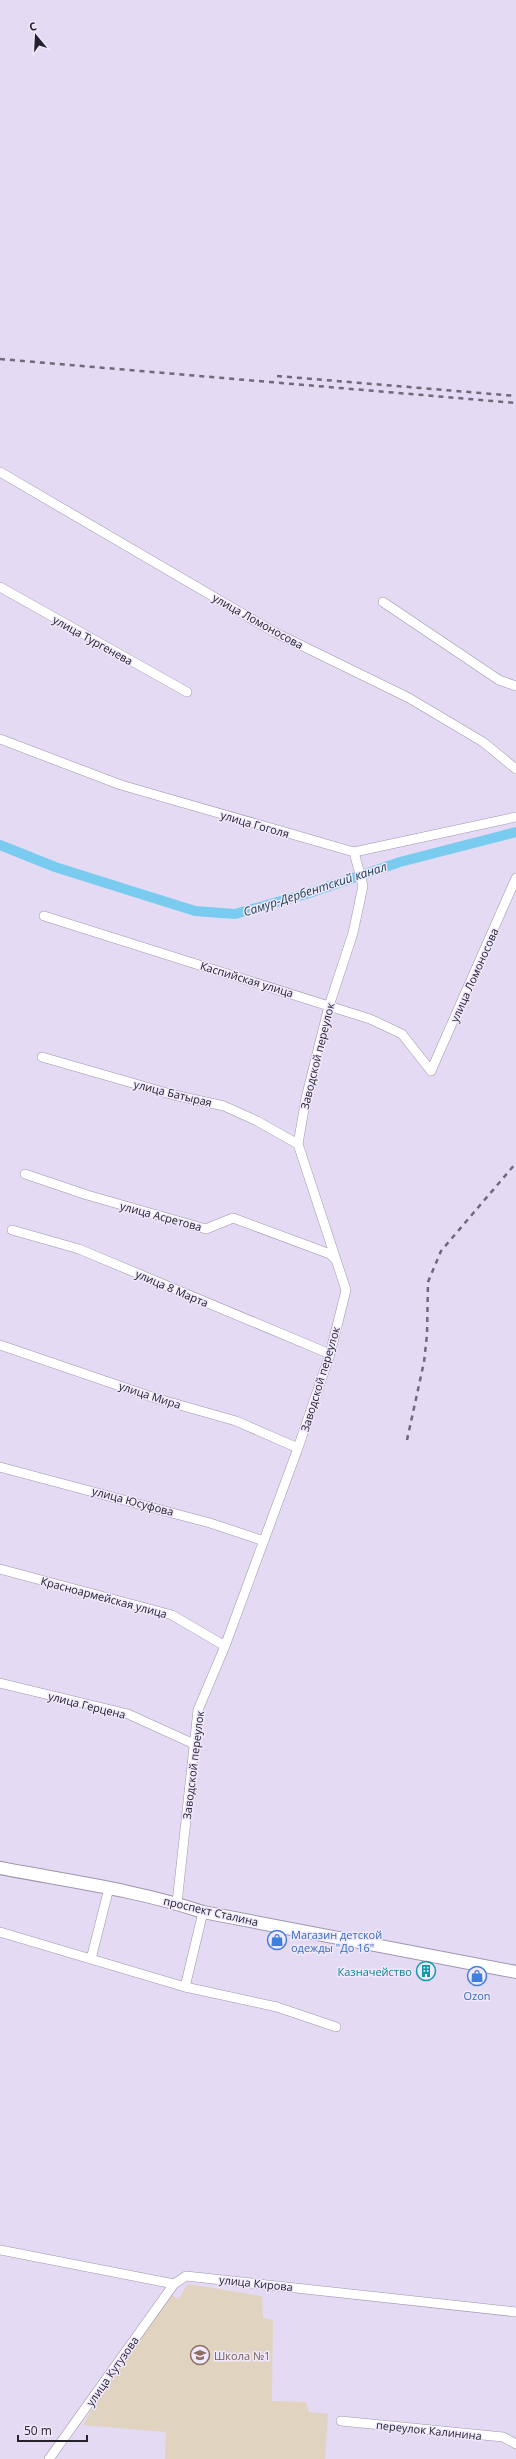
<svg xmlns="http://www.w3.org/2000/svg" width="516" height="2459" viewBox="0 0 516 2459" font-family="'Open Sans',sans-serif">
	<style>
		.education { fill: #e0d4c0 }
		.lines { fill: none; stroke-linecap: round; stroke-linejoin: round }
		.canal { stroke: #7acbf0; stroke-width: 10 }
		.minor-casing { stroke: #9f95ad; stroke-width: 10 }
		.tertiary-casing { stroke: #9f95ad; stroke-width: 14 }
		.minor { stroke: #fff; stroke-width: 9 }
		.tertiary { stroke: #fff; stroke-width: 12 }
		.rail { stroke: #6f6979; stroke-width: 2.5; stroke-dasharray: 5 5; stroke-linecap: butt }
		.labels { text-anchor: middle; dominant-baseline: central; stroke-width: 3; stroke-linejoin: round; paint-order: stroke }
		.street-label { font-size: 11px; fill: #25222b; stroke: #f0e8fd }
		.shop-label { font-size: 11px; fill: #366cbe; stroke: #f0e8fd; text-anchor: start }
		.culture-label { font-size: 11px; fill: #0d838f; stroke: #f0e8fd; text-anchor: end }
		.education-label { font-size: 11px; fill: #785e54; stroke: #f0e8fd; text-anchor: start }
		.water-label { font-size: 12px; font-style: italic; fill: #214555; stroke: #f0e8fd }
	</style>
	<rect width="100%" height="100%" fill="#e4daf3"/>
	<path class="education" d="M188 2284 262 2296 263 2318 273 2320 272 2401 306 2402 309 2412 328 2414 325 2459H165L166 2432 83 2425 102 2390 172 2295 178 2299Z"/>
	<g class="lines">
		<path class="canal" d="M0 845 55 867 195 911 235 914 309 893 400 862 516 832"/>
		<defs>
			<path id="minor" d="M0 472 274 632 409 698 483 742 516 769
				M0 587 187 692
				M383 602 499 680 516 686
				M0 739 121 785 354 852 516 817
				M44 916 370 1019 402 1034 431 1071 516 878
				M42 1057 174 1095 224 1106 257 1121 298 1144
				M25 1174 87 1195 206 1229 233 1218 330 1254 336 1260
				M12 1230 79 1249 330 1354
				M0 1345 155 1398 236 1421 298 1448
				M0 1467 210 1523 264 1541
				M0 1569 172 1615 225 1646
				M0 1683 128 1714 194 1744
				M177 1903 198 1710 225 1646 298 1448 330 1354 346 1290 298 1144 306 1098 329 1006 353 933 363 886 354 852
				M0 1932 185 1987 277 2007 336 2027
				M91 1959 109 1888
				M185 1987 203 1912
				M0 2250 174 2284 186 2276 516 2312
				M341 2421 503 2437 516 2444
				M49 2459 174 2284"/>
			<path id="tertiary" d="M0 1868C68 1881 137 1890 203 1912L516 1972"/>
		</defs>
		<use href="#minor" class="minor-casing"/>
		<use href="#tertiary" class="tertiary-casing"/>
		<use href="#minor" class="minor"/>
		<use href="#tertiary" class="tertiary"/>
		<path class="rail" d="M0 359 516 403
			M277 376 516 396
			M407 1440 424 1362 427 1335 428 1282 441 1251 516 1163"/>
	</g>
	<defs>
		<symbol id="shop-ring" viewBox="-11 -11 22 22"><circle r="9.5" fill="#f0e8fd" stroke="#3f7fe0" stroke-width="1.5"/><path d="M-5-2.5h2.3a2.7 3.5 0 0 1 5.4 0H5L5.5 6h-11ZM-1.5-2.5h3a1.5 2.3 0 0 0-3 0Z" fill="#3f7fe0"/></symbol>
		<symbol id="building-ring" viewBox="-11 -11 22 22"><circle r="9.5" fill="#f0e8fd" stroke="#0f9aa8" stroke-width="1.5"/><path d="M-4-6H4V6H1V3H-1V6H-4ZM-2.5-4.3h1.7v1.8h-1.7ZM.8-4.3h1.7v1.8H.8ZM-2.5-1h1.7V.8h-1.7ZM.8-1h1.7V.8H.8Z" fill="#0f9aa8"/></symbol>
		<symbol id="school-ring" viewBox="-11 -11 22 22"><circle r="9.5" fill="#f0e8fd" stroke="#8d6e63" stroke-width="1.5"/><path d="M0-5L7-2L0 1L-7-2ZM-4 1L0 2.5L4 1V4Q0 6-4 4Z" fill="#8d6e63"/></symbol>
	</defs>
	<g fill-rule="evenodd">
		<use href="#shop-ring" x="266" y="1929" width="22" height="22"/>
		<use href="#building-ring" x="415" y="1960" width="22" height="22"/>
		<use href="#shop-ring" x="466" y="1965" width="22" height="22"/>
		<use href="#school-ring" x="189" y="2344" width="22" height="22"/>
	</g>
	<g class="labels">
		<g class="street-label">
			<text transform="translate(258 621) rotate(29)">улица Ломоносова</text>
			<text transform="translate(93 640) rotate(29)">улица Тургенева</text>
			<text transform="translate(255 824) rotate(16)">улица Гоголя</text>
			<text transform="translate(474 975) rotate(-66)">улица Ломоносова</text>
			<text transform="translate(247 979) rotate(17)">Каспийская улица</text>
			<text transform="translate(317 1056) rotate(-76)">Заводской переулок</text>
			<text transform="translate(173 1093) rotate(14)">улица Батырая</text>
			<text transform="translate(161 1216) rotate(15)">улица Асретова</text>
			<text transform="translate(172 1288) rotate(23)">улица 8 Марта</text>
			<text transform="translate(320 1379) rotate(-73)">Заводской переулок</text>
			<text transform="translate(150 1395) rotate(18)">улица Мира</text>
			<text transform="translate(133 1501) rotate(15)">улица Юсуфова</text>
			<text transform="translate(104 1597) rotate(15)">Красноармейская улица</text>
			<text transform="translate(87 1705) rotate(14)">улица Герцена</text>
			<text transform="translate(193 1765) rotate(-83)">Заводской переулок</text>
			<text transform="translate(211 1911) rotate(13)">проспект Сталина</text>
			<text transform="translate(256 2283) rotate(6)">улица Кирова</text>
			<text transform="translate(112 2371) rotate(-55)">улица Кутузова</text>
			<text transform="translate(429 2430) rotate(6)">переулок Калинина</text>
		</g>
		<g class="shop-label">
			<text x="291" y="1934">Магазин детской<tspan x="291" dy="13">одежды "До 16"</tspan></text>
			<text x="477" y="1995" text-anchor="middle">Ozon</text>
		</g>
		<g class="culture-label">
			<text x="412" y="1971">Казначейство</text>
		</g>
		<g class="education-label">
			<text x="214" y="2355">Школа №1</text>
		</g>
		<g class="water-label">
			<text transform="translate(315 889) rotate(-18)">Самур-Дербентский канал</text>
		</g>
	</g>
	<g transform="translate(36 36) rotate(342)" stroke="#f0e8fd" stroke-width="3" paint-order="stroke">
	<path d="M0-3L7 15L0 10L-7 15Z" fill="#25222b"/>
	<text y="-6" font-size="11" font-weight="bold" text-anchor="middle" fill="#25222b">С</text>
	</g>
	<path d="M18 2435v6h69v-6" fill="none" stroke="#25222b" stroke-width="2"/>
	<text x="24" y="2435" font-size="12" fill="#25222b" stroke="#f0e8fd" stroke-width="3" paint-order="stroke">50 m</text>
</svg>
